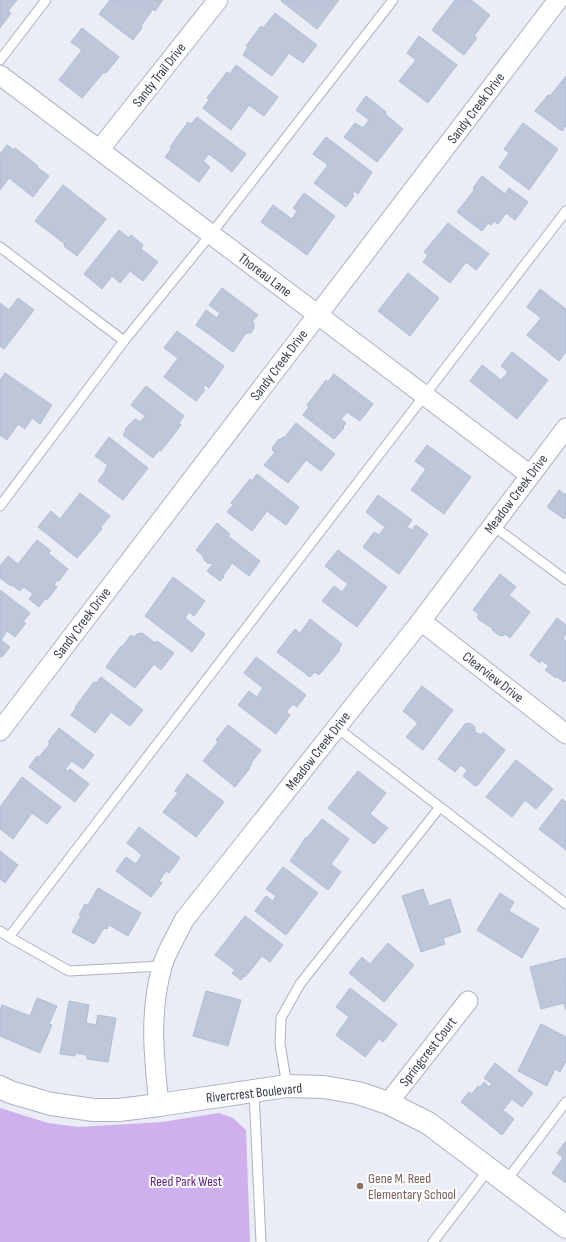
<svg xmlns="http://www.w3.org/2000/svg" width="566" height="1242" viewBox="0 0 566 1242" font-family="'Sofia Sans Condensed',sans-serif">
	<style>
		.green { fill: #cfafee }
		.building { fill: #bec7d9; stroke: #b0bcd5 }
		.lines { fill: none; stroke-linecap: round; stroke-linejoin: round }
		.service-casing { stroke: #abb2c3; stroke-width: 11 }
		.minor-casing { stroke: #abb2c3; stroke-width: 21 }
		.tertiary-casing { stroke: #abb2c3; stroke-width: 24 }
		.service { stroke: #fff; stroke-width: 9 }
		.minor { stroke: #fff; stroke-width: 19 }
		.tertiary { stroke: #fff; stroke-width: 22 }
		.education-dot { fill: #8d6e63; stroke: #fff; stroke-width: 1.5 }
		.labels { text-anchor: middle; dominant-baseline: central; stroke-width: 4; stroke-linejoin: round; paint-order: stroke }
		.street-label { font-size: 14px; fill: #373e4b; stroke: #fff }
		.education-label { font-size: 14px; fill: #785e54; stroke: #fff; text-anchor: start }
		.park-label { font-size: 14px; fill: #652285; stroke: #fff }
	</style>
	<rect width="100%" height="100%" fill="#eaedf6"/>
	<path class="green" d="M0 1108 48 1123 79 1127 162 1122 219 1113 233 1118 246 1130 250 1242H0Z"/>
	<path class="building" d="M0 0H17L8 11 11 13 0 28Z
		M110 0 115 1 116 0H163L155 11 153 9 141 26 142 28 133 40 99 14Z
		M282 0H339L317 29 281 1Z
		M455 0H471L490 15 474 36 477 38 464 55 432 30Z
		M275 13 317 45 303 63 289 53 272 76 243 55 248 47 246 46 261 26 263 28Z
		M82 28 119 57 106 73 104 72 82 98 59 80 82 50 71 42Z
		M419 36 457 65 428 103 399 81 416 60 407 53Z
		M236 65 278 97 264 116 249 105 231 130 203 108 209 100 207 98 227 72 230 74Z
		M566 76V126L562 131 535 111 548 95 550 96Z
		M366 96 386 112 385 114 403 129 377 162 344 137 355 123 363 128 369 120 356 110Z
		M197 117 246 154 232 172 209 154 203 161 210 167 199 182 165 157 172 148 170 147 188 122 191 124Z
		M523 123 558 149 529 190 499 167 509 153 504 149Z
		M326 137 372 172 358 194 354 191 352 195 354 196 346 207 314 183 328 165 313 154Z
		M7 145 14 150 15 148 38 166 37 167 49 176 33 197 9 178 0 190V154Z
		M482 176 505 194 509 188 528 202 515 220 506 213 498 224 494 221 491 225 488 223 482 231 457 212 475 189 473 188Z
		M63 185 106 219 77 256 64 246 65 244 35 221Z
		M304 193 335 216 307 255 261 222 273 205 292 219 297 211 293 208Z
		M448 223 489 254 476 270 466 262 450 283 423 262 428 255 424 252Z
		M119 230 129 238 131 235 143 245 141 249 158 262 143 281 130 271 120 283 112 276 102 289 84 274Z
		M408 273 439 298 410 336 378 311Z
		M222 288 258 315 252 322 254 323V328L251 333H246L233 352 196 325 206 310 217 318 220 313 209 305Z
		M540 289 566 309V352L559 361 527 335 541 318 527 307Z
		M18 298 34 310 4 349 0 346V303L9 310Z
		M177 331 224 366 209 388 205 385 203 388 205 390 196 401 164 377 178 358 164 348Z
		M512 352 548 380 517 419 470 381 482 365 501 380 508 372 501 366Z
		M5 373 52 405 40 424 32 418 25 429 18 424 7 440 0 435V380Z
		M334 374 373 404 360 421 347 412 341 419 346 423 343 427 344 428 334 439 303 415 309 407 307 405 326 380 328 382Z
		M146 386 184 416 179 423 181 425 161 451 159 450 153 458 123 435 126 430 125 429 135 419 140 422 145 416 131 405Z
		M296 423 335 454 321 471 306 460 288 483 264 465 275 452 272 450 273 449 272 448 279 439 280 440 283 437 284 438Z
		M109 437 148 468 123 500 98 481 106 470 105 469 108 465 95 456Z
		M427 445 471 477 444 514 411 490 426 469 415 461Z
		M257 474 299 507 286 525 267 511 252 531 227 512 233 505 231 503 250 479 252 481Z
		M559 490 565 495 566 493V516L564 519 547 507Z
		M80 493 110 516 100 528 102 529 77 558 38 527 51 511 60 519Z
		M378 495 412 520 407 527 412 530 416 525 428 534 399 574 363 547 374 532 379 535 385 527 366 512Z
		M217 523 230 534 228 536 260 561 249 576 232 563 223 576 224 577 220 581 207 571 213 564 207 563 204 560 203 556 196 550Z
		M37 540 51 551 48 553 68 569 59 581 57 580 54 585 57 587 47 600 45 599 39 607 29 599 33 594 24 587 20 591 12 585 11 586 0 578V566L8 556 18 564Z
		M338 550 387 587 357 627 322 601 334 586 342 592 348 584 325 566Z
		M500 574 516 587 509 595 530 612 510 638 505 634 503 636 500 635V636L492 630 493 629 478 619 479 618 477 617 479 614 473 610Z
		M173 577 205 601 194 616 189 612 185 618 205 634 192 652 145 616Z
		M0 590 30 613 23 622 26 623 15 637 7 631 1 640 10 647 2 657 0 656Z
		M557 618 566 625V634L563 638 566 641V680L564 682 557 677 556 678 545 670 549 666 541 660 540 663 530 655Z
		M310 619 342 644 339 649 340 650 319 675 315 672 310 677 277 652 295 629 300 633Z
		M142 633 155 643 157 641 174 653 161 670 154 664 135 688 106 667 121 646 122 647 131 635 134 637 137 634Z
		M256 657 306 695 297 707 293 704 286 712 290 715 276 734 238 705 249 691 257 697 263 688 244 673Z
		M101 677 143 710 130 726 111 712 95 733 71 715 76 708 75 707 94 682 96 683Z
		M422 686 453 710 423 750 406 737 418 723 403 711Z
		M470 723 475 727V731L471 736H472L476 732 481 735 483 732 505 750 477 786 476 785 475 786 463 776 467 770 461 765 455 772 438 759 465 724Z
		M228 725 261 750 251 763 252 764 249 767 250 768 235 787 203 761 218 742 216 740Z
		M59 728 94 755 83 769 72 761 65 769 68 771 70 769 89 784 75 802 29 767 37 756 39 757 50 744 48 742Z
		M516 760 553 789 536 809 525 800 512 817 486 797Z
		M358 771 386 793 370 814 388 828 374 844 328 808Z
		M187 774 224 802 196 837 163 812 178 793 175 791Z
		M22 777 61 807 47 824 32 813 13 839 0 829V807Z
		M562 799 566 802V850L539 829Z
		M322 819 349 839 331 864 341 872 328 890 290 861 306 837 307 838Z
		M139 827 180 858 169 873 166 871 159 881 162 883 151 897 116 871 126 857 136 864 142 855 127 843Z
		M0 851 18 865 5 883 0 879Z
		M283 867 318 893 286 935 255 911 266 896 273 901 276 896 266 889Z
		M98 888 141 913 128 936 109 925 107 929 104 928 94 944 72 932 81 916 79 915 85 904 88 905Z
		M423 889 429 906 450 899 461 932 443 938 445 944 421 952 402 896Z
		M500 893 514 902 509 911 539 929 522 958 477 930Z
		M245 916 283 945 270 962 262 956 245 977 244 976 241 980 232 973 235 970 215 955Z
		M388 943 414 965 384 1002 349 973 362 957 370 964Z
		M566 958V976H565L566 982V1010L564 1003 541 1009 530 967Z
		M350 988 397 1024 383 1042 379 1039 365 1057 336 1035 349 1017 336 1007Z
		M206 991 241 1000 228 1046 193 1036Z
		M37 998 57 1006 49 1024 52 1025 40 1053 0 1036V1010L2 1005 30 1016Z
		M69 1001 89 1005 86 1023 96 1025 98 1015 116 1018 108 1062 87 1059V1055L75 1053V1056L60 1054Z
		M541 1024 566 1037V1061L560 1072 555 1069 547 1086 518 1071Z
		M495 1063 533 1093 522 1107 512 1099 503 1110 514 1119 502 1135 461 1102 469 1092 472 1094 478 1086 480 1087 484 1082 489 1087 492 1084 484 1078Z
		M565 1142H566V1183L552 1173 563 1158 557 1153Z"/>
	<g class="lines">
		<defs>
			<path id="service" d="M0 60 46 0
				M0 247 124 341 211 234 393 0
				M0 506 124 341
				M492 525 566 580
				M336 727 566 904
				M0 931 9 937 566 211
				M9 937 69 971 162 966
				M287 1086 280 1044 281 1018 300 984 440 807
				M254 1091 261 1242
				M506 1181 566 1102
				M433 1242 489 1169"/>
			<path id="minor" d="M0 75 530 475
				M99 150 218 0
				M421 621 566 734
				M0 731 558 0
				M388 1103 468 1001
				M159 1105C154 1059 149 1013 162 967 165 954 178 933 184 920L421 621 566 428"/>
			<path id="tertiary" d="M0 1087 10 1092 51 1104 94 1110H119L159 1105 287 1086 324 1087 358 1093 388 1103 428 1123 566 1227"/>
		</defs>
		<use href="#service" class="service-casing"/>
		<use href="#minor" class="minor-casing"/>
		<use href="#tertiary" class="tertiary-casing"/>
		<use href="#service" class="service"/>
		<use href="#minor" class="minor"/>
		<use href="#tertiary" class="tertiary"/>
	</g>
	<circle class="education-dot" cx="360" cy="1186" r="4"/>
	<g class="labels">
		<g class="street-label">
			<text transform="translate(159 75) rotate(-52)">Sandy Trail Drive</text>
			<text transform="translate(476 108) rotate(-53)">Sandy Creek Drive</text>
			<text transform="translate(265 275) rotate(37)">Thoreau Lane</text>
			<text transform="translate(279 365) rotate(-53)">Sandy Creek Drive</text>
			<text transform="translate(516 494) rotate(-53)">Meadow Creek Drive</text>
			<text transform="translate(82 623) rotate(-53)">Sandy Creek Drive</text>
			<text transform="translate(493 677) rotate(38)">Clearview Drive</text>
			<text transform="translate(318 751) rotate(-52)">Meadow Creek Drive</text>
			<text transform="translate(428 1052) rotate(-52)">Springcrest Court</text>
			<text transform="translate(254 1093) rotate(-6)">Rivercrest Boulevard</text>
		</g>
		<g class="education-label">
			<text x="368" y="1178">Gene M. Reed<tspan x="368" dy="16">Elementary School</tspan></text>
		</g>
		<g class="park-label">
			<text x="186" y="1181">Reed Park West</text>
		</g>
	</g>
</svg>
